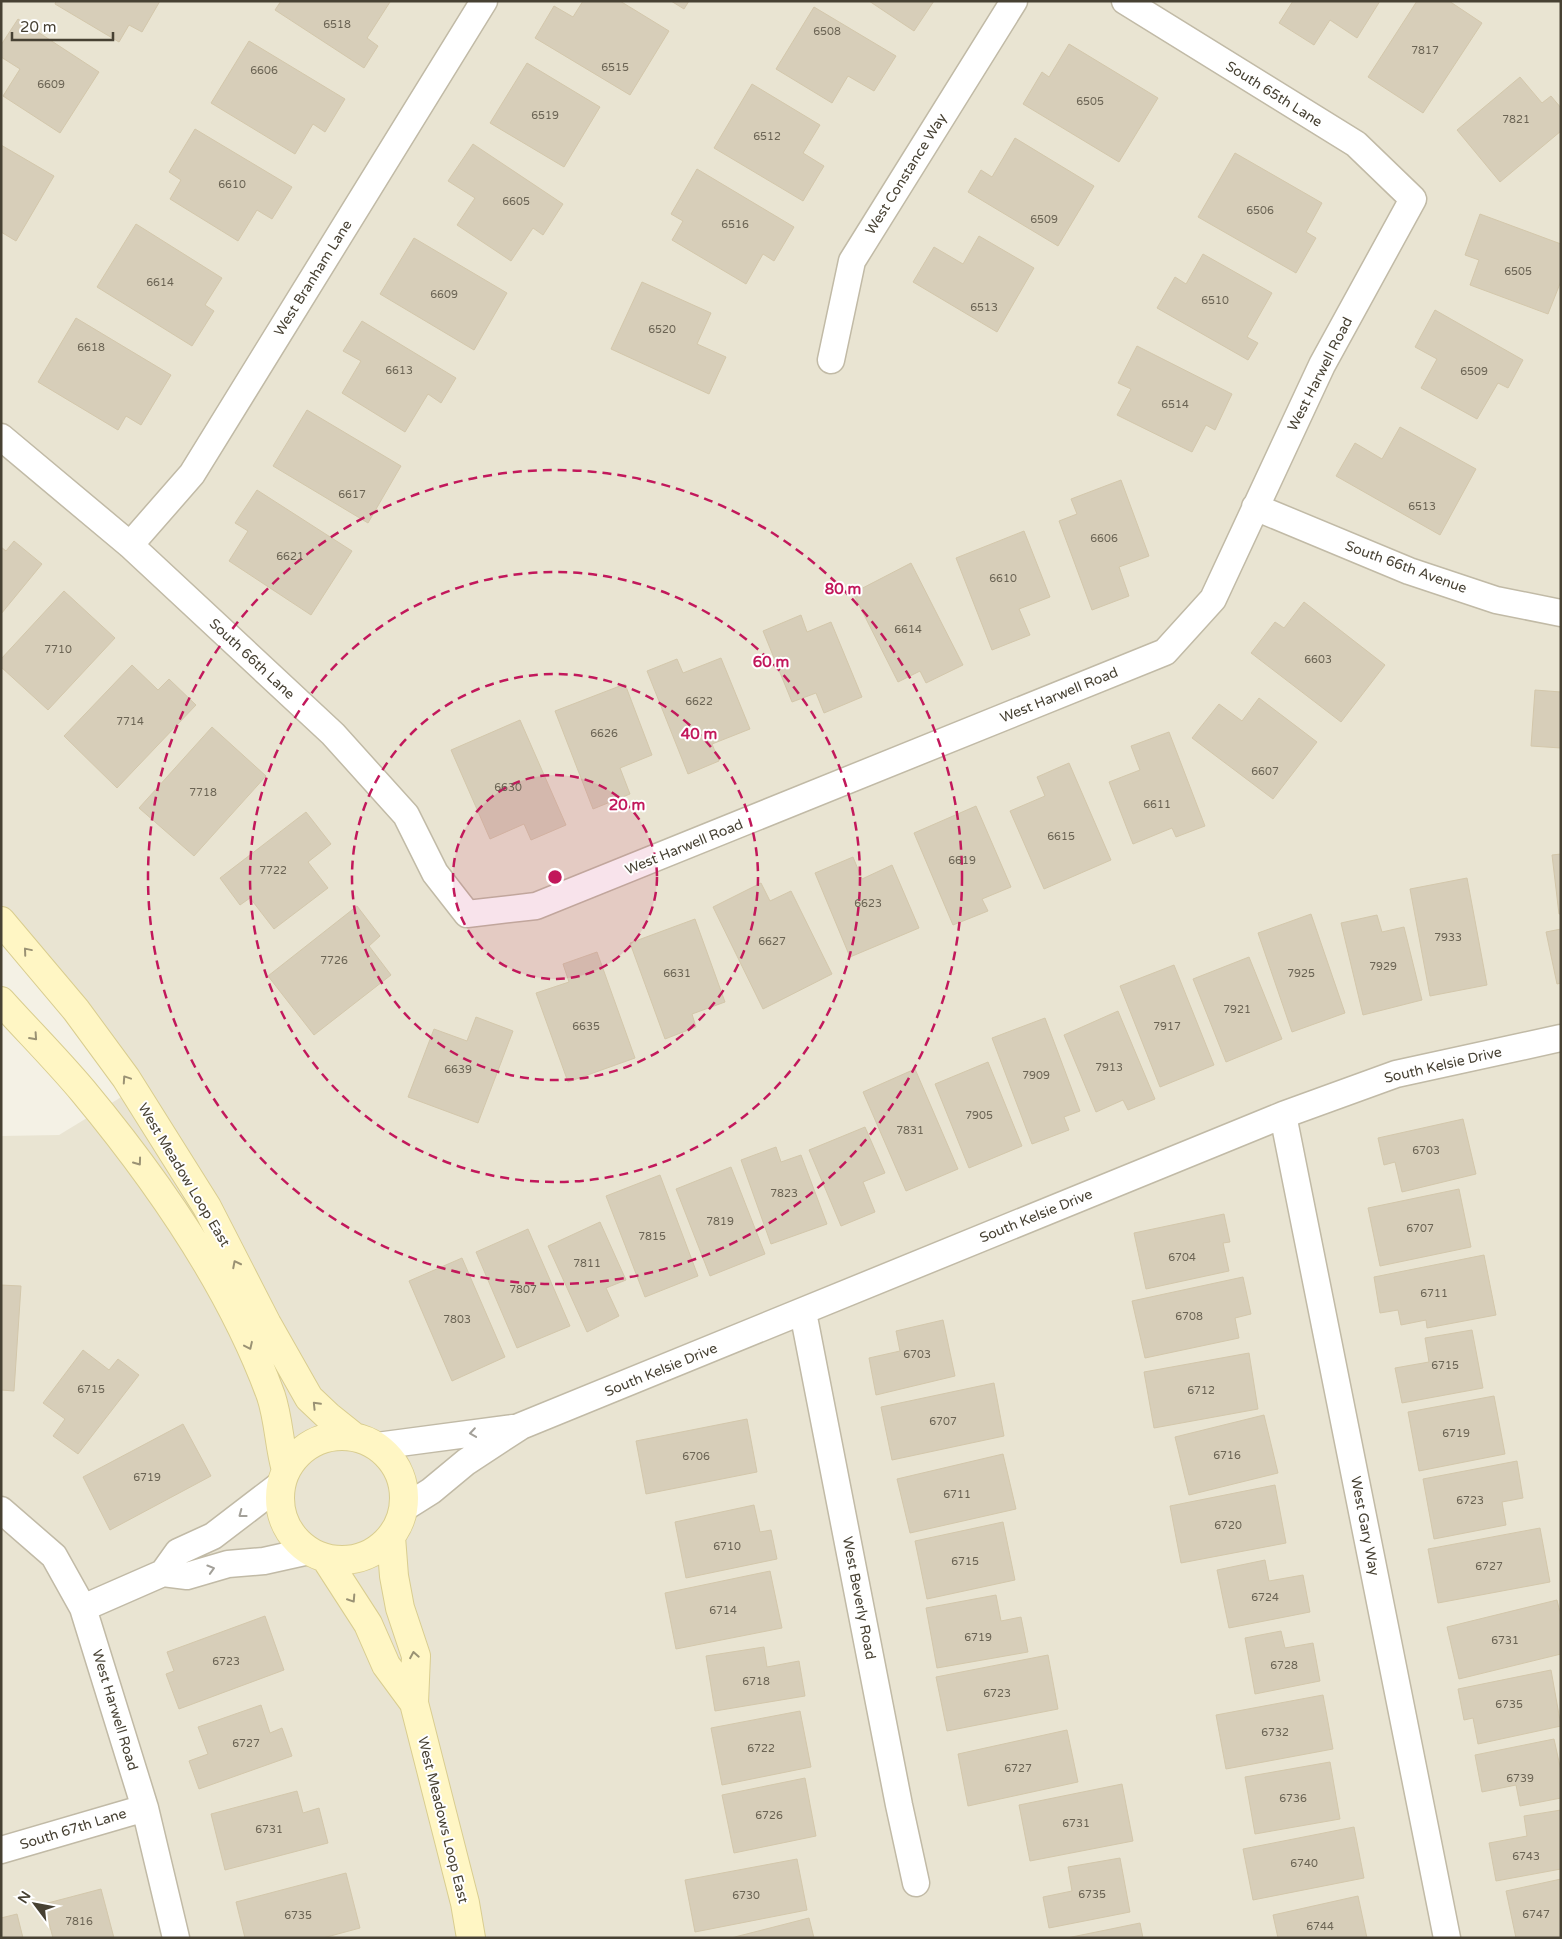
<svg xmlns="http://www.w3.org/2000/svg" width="1562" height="1939" viewBox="0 0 1562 1939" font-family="'Varela Round',sans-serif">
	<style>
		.residential { fill: #e9e4d2 }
		.building { fill: #d7ceb9; stroke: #d3c7ab }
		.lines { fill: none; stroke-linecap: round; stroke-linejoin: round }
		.street-casing { stroke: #c1baa6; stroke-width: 29 }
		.secondary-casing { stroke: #d9cd8f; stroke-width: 30 }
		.street { stroke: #fff; stroke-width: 26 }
		.secondary { stroke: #fff6c4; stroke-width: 28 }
		.oneway { stroke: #9a9274 }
		.oneway2 { stroke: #a3a099 }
		.ring { fill: none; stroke: #c2185b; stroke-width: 2.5; stroke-dasharray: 9 6 }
		.labels { text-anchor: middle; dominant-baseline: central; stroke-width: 4; stroke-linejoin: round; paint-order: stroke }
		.number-label { font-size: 11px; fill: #6b6454 }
		.street-label { font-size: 14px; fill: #474133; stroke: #fff }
		.centre { fill: #c2185b; stroke: #fff; stroke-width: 2.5 }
		.ring-label { font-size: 15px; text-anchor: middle; font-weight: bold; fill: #c2185b; stroke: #fff; stroke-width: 4; stroke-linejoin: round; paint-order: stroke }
	</style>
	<rect width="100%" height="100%" fill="#f4f1e5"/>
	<path class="residential" d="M1 1H1561V1938H1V1136L59 1135 141 1085 1 912Z"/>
	<path class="building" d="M56 1H160L142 32 129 25 119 42 55 4Z
		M281 1H388L390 2 367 38 378 46 364 68 275 10Z
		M583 1H620L669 31 630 95 535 38 554 6 573 17Z
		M671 1H689L684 9Z
		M869 1H934L914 31Z
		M1293 1H1380L1357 38 1330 20 1314 45 1279 23Z
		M1417 1H1449L1482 23 1423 113 1368 77Z
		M814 7 896 56 874 91 848 76 832 103 776 69Z
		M18 19 99 72 60 133 3 96 20 69 1 57V45Z
		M249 41 345 99 325 132 313 124 295 154 211 103Z
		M1069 44 1158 98 1119 162 1023 104 1042 72 1049 77Z
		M527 63 600 107 564 167 490 123Z
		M1520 77 1542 103 1551 96 1561 108V131L1500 182 1457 130Z
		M752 84 820 125 803 153 824 166 803 201 714 148Z
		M195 129 292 187 272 219 257 210 238 241 170 199 181 180 169 172Z
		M1015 138 1094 186 1058 246 968 192 981 170 992 177Z
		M473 144 563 204 543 235 533 228 511 261 457 225 475 198 448 181Z
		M1 145 54 176 16 241 1 232Z
		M1235 153 1322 203 1306 232 1316 238 1296 273 1198 217Z
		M697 169 794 227 774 261 763 254 746 284 672 240 683 221 671 214Z
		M1480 214 1561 244V281L1548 314 1470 285 1479 260 1465 255Z
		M136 224 222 278 205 305 214 311 192 346 97 287Z
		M979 236 1034 268 997 332 913 282 934 247 963 264Z
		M414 238 507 293 474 350 380 294Z
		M1203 254 1272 293 1247 337 1258 343 1248 360 1157 308 1175 277 1186 284Z
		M642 282 711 313 697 344 726 357 709 394 611 349Z
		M1435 310 1523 360 1508 388 1498 383 1477 419 1421 388 1437 359 1415 347Z
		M76 318 171 375 141 425 126 416 118 430 38 382Z
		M362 321 456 378 441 403 428 394 405 432 342 393 361 361 343 351Z
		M1137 346 1232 394 1215 430 1206 425 1192 452 1117 415 1131 389 1118 383Z
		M307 410 401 466 368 523 273 466Z
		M1400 427 1476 469 1440 535 1336 476 1355 443 1382 459Z
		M1121 480 1149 556 1119 567 1129 596 1092 610 1059 521 1077 514 1071 499Z
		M257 490 352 551 311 615 229 561 248 531 235 523Z
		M1024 531 1050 597 1019 609 1030 635 992 650 956 558Z
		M14 541 42 564 1 614V547L6 551Z
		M911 563 963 665 926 683 920 671 898 682 853 593Z
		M64 591 115 638 48 710 1 667V659Z
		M1304 602 1385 665 1341 722 1251 653 1275 622 1284 628Z
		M801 615 807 632 831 622 862 697 824 713 816 693 792 702 763 631Z
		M721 658 750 729 712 744 719 761 688 774 647 671 677 659 683 673Z
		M132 665 158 690 169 679 196 705 117 788 64 736Z
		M625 684 652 755 620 768 630 794 593 809 555 711Z
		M1535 690 1561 692V748L1531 746Z
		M1259 698 1317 742 1273 799 1192 738 1219 704 1242 721Z
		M520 720 566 825 531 840 524 824 490 839 451 750Z
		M212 727 266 776 194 856 139 808Z
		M1169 732 1205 826 1176 837 1172 828 1133 844 1109 782 1140 770 1131 746Z
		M1069 763 1111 860 1044 889 1010 811 1045 796 1037 777Z
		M976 806 1011 887 982 899 988 911 953 925 914 833Z
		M306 812 331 844 308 862 328 888 274 929 250 898 240 905 220 878Z
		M1561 854V914H1559L1552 855Z
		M853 857 862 879 892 865 919 928 850 957 815 873Z
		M1467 878 1487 985 1430 996 1410 889Z
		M761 883 770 901 791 891 832 974 763 1009 713 907Z
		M357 906 380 936 369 946 391 975 314 1035 268 976Z
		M1311 914 1345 1013 1292 1032 1258 933Z
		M1377 915 1382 932 1404 927 1422 1000 1363 1015 1341 923Z
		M695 919 725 1002 692 1014 696 1027 665 1039 630 943Z
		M1561 929V983L1557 984 1546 932Z
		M597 952 635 1058 568 1082 536 993 569 982 563 964Z
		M1249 957 1282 1039 1226 1062 1193 979Z
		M1174 965 1214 1065 1160 1087 1120 986Z
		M1118 1011 1155 1099 1128 1110 1123 1100 1096 1112 1064 1035Z
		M476 1017 513 1031 478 1123 408 1097 434 1029 467 1041Z
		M1045 1018 1080 1111 1064 1117 1069 1130 1032 1144 992 1038Z
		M988 1062 1022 1146 969 1168 935 1084Z
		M915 1069 958 1169 906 1191 863 1092Z
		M1463 1119 1476 1174 1402 1192 1395 1162 1384 1165 1378 1138Z
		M865 1127 885 1173 863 1182 875 1212 841 1226 809 1150Z
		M776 1147 781 1162 801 1155 827 1224 771 1244 741 1160Z
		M731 1167 765 1254 710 1276 676 1189Z
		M660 1175 698 1276 645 1297 606 1196Z
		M1459 1189 1471 1247 1380 1266 1368 1208Z
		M1224 1214 1230 1242 1223 1243 1229 1271 1146 1289 1134 1233Z
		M600 1222 626 1280 606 1288 619 1316 587 1332 548 1246Z
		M528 1229 570 1326 517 1348 476 1252Z
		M1484 1255 1496 1315 1427 1328 1426 1320 1401 1325 1398 1310 1380 1313 1374 1277Z
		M462 1258 505 1357 452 1381 409 1281Z
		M1243 1277 1251 1314 1235 1318 1239 1338 1145 1358 1132 1301Z
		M1 1285 21 1286 14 1391 1 1390Z
		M943 1320 955 1376 876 1395 869 1358 900 1351 896 1331Z
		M1472 1330 1483 1388 1402 1403 1395 1368 1429 1362 1425 1338Z
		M83 1350 109 1370 118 1359 139 1375 78 1454 53 1436 65 1419 43 1403Z
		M1249 1353 1258 1409 1154 1428 1144 1372Z
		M994 1383 1004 1436 892 1460 881 1407Z
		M1494 1396 1505 1454 1419 1471 1408 1412Z
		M1264 1415 1278 1473 1189 1495 1175 1437Z
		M747 1419 757 1472 646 1494 636 1441Z
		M183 1424 211 1476 110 1530 83 1477Z
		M1003 1454 1016 1509 910 1533 897 1479Z
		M1517 1461 1523 1498 1502 1502 1506 1525 1434 1539 1423 1479Z
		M1275 1485 1286 1543 1181 1563 1170 1506Z
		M754 1505 760 1532 771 1530 777 1559 686 1578 675 1522Z
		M1003 1522 1015 1580 927 1599 915 1541Z
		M1540 1528 1550 1582 1438 1603 1428 1549Z
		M1265 1560 1269 1581 1303 1575 1310 1612 1229 1628 1217 1570Z
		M770 1571 782 1628 676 1649 665 1593Z
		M996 1595 1001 1621 1021 1617 1028 1652 937 1668 926 1608Z
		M1557 1600 1561 1617V1654L1459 1679 1447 1627Z
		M265 1616 284 1670 179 1709 166 1674 174 1671 167 1652Z
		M1281 1631 1285 1648 1313 1643 1320 1681 1255 1694 1245 1638Z
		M764 1647 767 1667 799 1661 805 1696 715 1711 706 1656Z
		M1048 1655 1058 1709 947 1731 936 1677Z
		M1551 1670 1561 1726 1478 1744 1473 1718 1464 1720 1458 1689Z
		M1323 1695 1333 1749 1226 1769 1216 1715Z
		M261 1705 270 1733 282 1728 292 1756 199 1789 189 1761 208 1754 198 1727Z
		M800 1711 811 1767 722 1785 711 1728Z
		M1067 1730 1078 1782 968 1806 958 1754Z
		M1554 1739 1561 1771V1798L1520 1806 1516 1785 1482 1792 1475 1755Z
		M1330 1762 1340 1819 1255 1834 1245 1777Z
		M805 1778 816 1836 734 1853 722 1795Z
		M1122 1784 1133 1841 1030 1861 1019 1805Z
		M297 1791 303 1813 319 1808 328 1843 225 1870 211 1814Z
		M1561 1810V1869L1496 1881 1489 1843 1527 1836 1524 1816Z
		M1354 1827 1364 1878 1253 1900 1243 1849Z
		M1120 1858 1130 1912 1049 1928 1043 1897 1072 1891 1068 1867Z
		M797 1859 807 1910 695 1932 685 1880Z
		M346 1873 360 1928 323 1938H245L236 1902Z
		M1561 1879V1938H1516L1506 1891Z
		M101 1889 114 1938H53L44 1904Z
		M1358 1896 1367 1938H1278L1273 1915Z
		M17 1914 23 1938H1V1918Z
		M809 1918 814 1938H731Z
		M1140 1923 1143 1938H1067Z"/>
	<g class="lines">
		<defs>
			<path id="street" d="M831 360 852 261 1014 1
				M1 437 130 545 333 734 406 815 435 873 467 914 536 906 1165 652 1213 599 1322 365 1413 199 1356 144 1125 1
				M1255 507 1409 571 1496 600 1561 613
				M130 545 192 474 484 1
				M1283 1115 1447 1938
				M803 1312 899 1805 916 1883
				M377 1446 513 1428
				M404 1508 431 1491 466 1462 521 1426 1283 1115 1396 1074 1561 1038
				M1 1510 54 1556 83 1608 145 1808 176 1938
				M163 1573 178 1552 213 1536 281 1484
				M83 1608 163 1573 187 1576 228 1564 264 1561 309 1551
				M1 1850 145 1808"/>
			<path id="secondary" d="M1 921 76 1010 126 1078 207 1207 267 1324 309 1398 328 1416 353 1436
				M1 1001C28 1031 57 1060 83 1091 157 1180 231 1286 271 1396 279 1420 279 1446 286 1470
				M280 1498a62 62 0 1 1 124 0a62 62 0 1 1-124 0Z
				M391 1537 394 1576 400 1608 416 1656 414 1703 465 1903 471 1938
				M326 1559 368 1624 386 1665 414 1703"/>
		</defs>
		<use href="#street" class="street-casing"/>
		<use href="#secondary" class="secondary-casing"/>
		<use href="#street" class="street"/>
		<use href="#secondary" class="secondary"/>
	</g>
	<defs><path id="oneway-chevron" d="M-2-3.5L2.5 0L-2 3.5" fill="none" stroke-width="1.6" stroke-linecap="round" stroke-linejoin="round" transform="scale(1.25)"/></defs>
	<g class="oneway">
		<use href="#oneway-chevron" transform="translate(27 951) rotate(-130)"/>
		<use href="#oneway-chevron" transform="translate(34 1037) rotate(48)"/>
		<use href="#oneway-chevron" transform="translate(126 1079) rotate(-124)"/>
		<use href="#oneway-chevron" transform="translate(138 1162) rotate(54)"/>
		<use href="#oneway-chevron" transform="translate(236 1264) rotate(-117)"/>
		<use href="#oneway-chevron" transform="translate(249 1346) rotate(65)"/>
		<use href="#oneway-chevron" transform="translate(316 1405) rotate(-134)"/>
		<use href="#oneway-chevron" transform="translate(352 1599) rotate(57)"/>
		<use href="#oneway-chevron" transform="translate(414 1655) rotate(-100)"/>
	</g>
	<g class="oneway2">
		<use href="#oneway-chevron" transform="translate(473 1433) rotate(172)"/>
		<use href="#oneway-chevron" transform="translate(242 1514) rotate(143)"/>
		<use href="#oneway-chevron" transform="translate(211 1569) rotate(-17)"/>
	</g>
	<circle cx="555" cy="877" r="102" fill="#c2185b" fill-opacity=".12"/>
	<g class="ring">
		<circle cx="555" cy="877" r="102"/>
		<circle cx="555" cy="877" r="203"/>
		<circle cx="555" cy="877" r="305"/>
		<circle cx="555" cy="877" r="407"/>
	</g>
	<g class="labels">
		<g class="number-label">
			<text x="337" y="24">6518</text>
			<text x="827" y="31">6508</text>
			<text x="1425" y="50">7817</text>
			<text x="615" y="67">6515</text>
			<text x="264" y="70">6606</text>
			<text x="51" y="84">6609</text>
			<text x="1090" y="101">6505</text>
			<text x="545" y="115">6519</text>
			<text x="1516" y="119">7821</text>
			<text x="767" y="136">6512</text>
			<text x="232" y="184">6610</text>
			<text x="516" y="201">6605</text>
			<text x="1260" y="210">6506</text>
			<text x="1044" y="219">6509</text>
			<text x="735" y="224">6516</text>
			<text x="1518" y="271">6505</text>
			<text x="160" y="282">6614</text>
			<text x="444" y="294">6609</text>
			<text x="1215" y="300">6510</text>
			<text x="984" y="307">6513</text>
			<text x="662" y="329">6520</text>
			<text x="91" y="347">6618</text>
			<text x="399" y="370">6613</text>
			<text x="1474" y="371">6509</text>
			<text x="1175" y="404">6514</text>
			<text x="352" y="494">6617</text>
			<text x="1422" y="506">6513</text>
			<text x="1104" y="538">6606</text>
			<text x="290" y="556">6621</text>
			<text x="1003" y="578">6610</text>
			<text x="908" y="629">6614</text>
			<text x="58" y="649">7710</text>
			<text x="1318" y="659">6603</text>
			<text x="699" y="701">6622</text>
			<text x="130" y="721">7714</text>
			<text x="604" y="733">6626</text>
			<text x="1265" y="771">6607</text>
			<text x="508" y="787">6630</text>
			<text x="203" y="792">7718</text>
			<text x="1157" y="804">6611</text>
			<text x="1061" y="836">6615</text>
			<text x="962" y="860">6619</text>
			<text x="273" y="870">7722</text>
			<text x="868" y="903">6623</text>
			<text x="1448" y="937">7933</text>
			<text x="772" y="941">6627</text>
			<text x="334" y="960">7726</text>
			<text x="1383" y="966">7929</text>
			<text x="677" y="973">6631</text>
			<text x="1301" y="973">7925</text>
			<text x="1237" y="1009">7921</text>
			<text x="586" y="1026">6635</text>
			<text x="1167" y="1026">7917</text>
			<text x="1109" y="1067">7913</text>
			<text x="458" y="1069">6639</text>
			<text x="1036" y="1075">7909</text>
			<text x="979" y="1115">7905</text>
			<text x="910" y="1130">7831</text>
			<text x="1426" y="1150">6703</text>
			<text x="784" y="1193">7823</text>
			<text x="720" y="1221">7819</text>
			<text x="1420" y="1228">6707</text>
			<text x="652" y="1236">7815</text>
			<text x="1182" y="1257">6704</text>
			<text x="587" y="1263">7811</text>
			<text x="523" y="1289">7807</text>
			<text x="1434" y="1293">6711</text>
			<text x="1189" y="1316">6708</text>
			<text x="457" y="1319">7803</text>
			<text x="917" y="1354">6703</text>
			<text x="1445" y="1365">6715</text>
			<text x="91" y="1389">6715</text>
			<text x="1201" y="1390">6712</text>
			<text x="943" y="1421">6707</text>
			<text x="1456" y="1433">6719</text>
			<text x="1227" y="1455">6716</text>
			<text x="696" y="1456">6706</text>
			<text x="147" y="1477">6719</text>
			<text x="957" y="1494">6711</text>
			<text x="1470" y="1500">6723</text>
			<text x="1228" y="1525">6720</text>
			<text x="727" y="1546">6710</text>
			<text x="965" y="1561">6715</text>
			<text x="1489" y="1566">6727</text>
			<text x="1265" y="1597">6724</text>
			<text x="723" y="1610">6714</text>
			<text x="978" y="1637">6719</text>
			<text x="1505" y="1640">6731</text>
			<text x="226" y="1661">6723</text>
			<text x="1284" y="1665">6728</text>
			<text x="756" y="1681">6718</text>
			<text x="997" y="1693">6723</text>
			<text x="1509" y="1704">6735</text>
			<text x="1275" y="1732">6732</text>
			<text x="246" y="1743">6727</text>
			<text x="761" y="1748">6722</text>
			<text x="1018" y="1768">6727</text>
			<text x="1520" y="1778">6739</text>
			<text x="1293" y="1798">6736</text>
			<text x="769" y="1815">6726</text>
			<text x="1076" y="1823">6731</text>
			<text x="269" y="1829">6731</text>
			<text x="1526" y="1856">6743</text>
			<text x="1304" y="1863">6740</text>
			<text x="1092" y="1894">6735</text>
			<text x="746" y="1895">6730</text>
			<text x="1536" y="1914">6747</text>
			<text x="298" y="1915">6735</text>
			<text x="79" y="1921">7816</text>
			<text x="1320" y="1926">6744</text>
		</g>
		<g class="street-label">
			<text transform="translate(1274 94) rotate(32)">South 65th Lane</text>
			<text transform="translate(906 174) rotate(-58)">West Constance Way</text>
			<text transform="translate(313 278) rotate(-58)">West Branham Lane</text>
			<text transform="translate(1320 374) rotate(-63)">West Harwell Road</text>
			<text transform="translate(1406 567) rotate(20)">South 66th Avenue</text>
			<text transform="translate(252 659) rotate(43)">South 66th Lane</text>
			<text transform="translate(1059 695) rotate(-22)">West Harwell Road</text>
			<text transform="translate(684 847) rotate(-22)">West Harwell Road</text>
			<text transform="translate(1443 1065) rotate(-13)">South Kelsie Drive</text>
			<text transform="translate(184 1175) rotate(59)">West Meadow Loop East</text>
			<text transform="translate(1036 1216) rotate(-22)">South Kelsie Drive</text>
			<text transform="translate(661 1370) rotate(-22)">South Kelsie Drive</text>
			<text transform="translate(1365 1526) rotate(79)">West Gary Way</text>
			<text transform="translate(859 1598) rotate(79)">West Beverly Road</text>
			<text transform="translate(115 1710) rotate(73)">West Harwell Road</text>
			<text transform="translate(443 1820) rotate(76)">West Meadows Loop East</text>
			<text transform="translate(73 1829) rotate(-17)">South 67th Lane</text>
		</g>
	</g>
	<circle cx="555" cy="877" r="8" class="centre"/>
	<g class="ring-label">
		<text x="843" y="594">80 m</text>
		<text x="771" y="667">60 m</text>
		<text x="699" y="739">40 m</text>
		<text x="627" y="810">20 m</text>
	</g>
	<rect width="1562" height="1939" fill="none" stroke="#474133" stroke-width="5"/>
	<g transform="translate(35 1904) rotate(302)" stroke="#ffffff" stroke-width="4" paint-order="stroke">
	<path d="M0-4L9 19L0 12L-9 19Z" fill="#474133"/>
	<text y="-8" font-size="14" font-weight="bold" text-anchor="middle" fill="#474133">N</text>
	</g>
	<path d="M12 32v8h101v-8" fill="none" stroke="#474133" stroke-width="2.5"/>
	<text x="20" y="32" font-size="15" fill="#474133" stroke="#ffffff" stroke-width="4" paint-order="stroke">20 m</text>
</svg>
